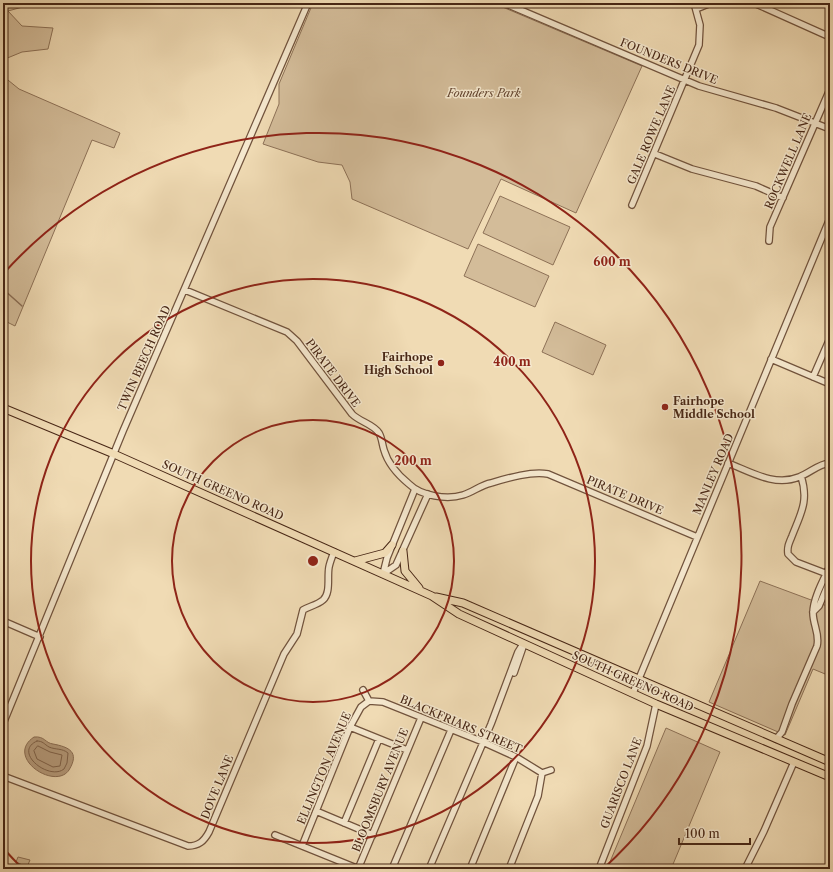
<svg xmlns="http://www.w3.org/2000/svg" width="833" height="872" viewBox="0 0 833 872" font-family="'Libre Caslon Text',serif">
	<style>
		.green { fill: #d3bc99; stroke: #8d7157 }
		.water { fill: #b79d7e; stroke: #8a6d54 }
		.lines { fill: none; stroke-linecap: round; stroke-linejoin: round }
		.shore { stroke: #7f624a; stroke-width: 1 }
		.stream { stroke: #8a6d54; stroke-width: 1.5 }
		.minor-casing { stroke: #71533d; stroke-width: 8 }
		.major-casing { stroke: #472615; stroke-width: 9 }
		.minor { stroke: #f5e8ce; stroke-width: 5.5 }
		.major { stroke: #f0dbb4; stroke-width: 7 }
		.ring { fill: none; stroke: #8f2418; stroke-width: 2 }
		.poi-dot { fill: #8f2418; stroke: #f5e8ce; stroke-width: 1.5 }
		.labels { text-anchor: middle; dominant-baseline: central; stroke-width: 3; stroke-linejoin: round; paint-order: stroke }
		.street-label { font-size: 11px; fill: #472615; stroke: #f5e8ce }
		.park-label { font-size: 11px; font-style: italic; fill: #63442f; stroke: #f5e8ce }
		.poi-label { font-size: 11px; font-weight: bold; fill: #472615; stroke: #f5e8ce; text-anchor: end }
		.centre { fill: #8f2418; stroke: #f5e8ce; stroke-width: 2 }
		.ring-label { font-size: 12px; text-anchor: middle; font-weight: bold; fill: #8f2418; stroke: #f5e8ce; stroke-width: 3; stroke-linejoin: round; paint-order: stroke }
	</style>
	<rect width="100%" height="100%" fill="#f0dbb4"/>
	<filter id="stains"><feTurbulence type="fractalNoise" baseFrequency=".005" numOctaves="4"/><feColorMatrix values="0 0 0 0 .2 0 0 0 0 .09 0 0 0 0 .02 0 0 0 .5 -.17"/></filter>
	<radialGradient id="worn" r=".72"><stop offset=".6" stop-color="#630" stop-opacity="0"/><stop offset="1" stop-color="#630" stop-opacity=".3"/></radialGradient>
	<path class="green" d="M3 3H37L8 11 22 26 53 28 48 49 22 52 5 59 3 65Z
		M313 3H493L642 66 576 213 501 179 468 249 352 199 350 182 342 165 318 162 263 144 279 104V84Z
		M3 76 19 89 120 133 114 148 92 140 15 326 3 320Z
		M500 196 570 227 553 265 483 233Z
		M478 244 549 276 535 307 464 276Z
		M555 322 606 345 593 375 542 352Z
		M760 581 830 607V676L813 669 785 735 709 702Z
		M666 728 720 752 671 869H607Z
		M18 857 30 860 27 867 16 862Z"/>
	<path class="water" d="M34 737C45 736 45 743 53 744 69 747 80 752 69 770 55 791 4 757 34 737Z"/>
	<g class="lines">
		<path class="shore" d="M37 741C43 741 44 744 49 747 56 750 62 748 68 753L67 763 64 769C49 781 12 752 37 741Z
			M38 746 50 752 62 755 60 766 53 767 37 759 34 751Z"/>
		<path class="stream" d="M3 289 22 306"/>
		<defs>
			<path id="minor" d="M504 3 699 86 776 108 830 129
				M754 3 830 37
				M696 9 711 3
				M655 154 692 169 756 186 783 198
				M632 205 699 45 700 25 694 3
				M769 241 770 227 830 89
				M185 290 287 332 297 341 352 414C360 422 373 424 379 433 382 438 382 444 384 450 388 464 398 475 409 484 421 496 447 500 463 495 473 492 481 485 491 483 508 478 531 471 548 474L697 537
				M771 359 830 384
				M813 377 830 338
				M728 463C751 472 775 487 799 477 810 473 818 464 830 463
				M801 476C809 501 801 513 792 536 789 543 787 547 788 554L796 562 830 575
				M383 574 396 565 428 494
				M383 574 387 558 415 489
				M813 612 819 606 830 580
				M3 621 40 637
				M514 673 523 647
				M363 690 369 701
				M633 693 830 218
				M369 701 383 702 483 742 516 757 542 773
				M3 724 123 431 308 3
				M350 727 407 750
				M776 739 782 732 792 704 817 646C820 634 813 625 813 613 813 598 824 579 830 566
				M542 773 551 770
				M3 776 188 846C199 846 204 841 209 832L284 654 297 634 303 610C310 606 317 605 323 600 331 593 327 577 329 567 330 562 332 557 334 552
				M316 811 373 835
				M344 823 379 739
				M275 835 359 869
				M302 846 350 727 361 707 369 701
				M358 869 421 718
				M392 869 451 730
				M429 869 491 724 518 652 523 644
				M470 869 516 757
				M509 869 538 796 542 773
				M599 869 647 746 656 704
				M745 869 764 831 794 762"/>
			<path id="major" d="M3 408 114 454 432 596 459 614 656 704 830 777
				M403 551 405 571 419 588
				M355 561 385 553 392 545
				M436 597 463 603 830 762"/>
		</defs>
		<use href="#minor" class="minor-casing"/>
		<use href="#major" class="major-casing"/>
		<use href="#minor" class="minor"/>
		<use href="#major" class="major"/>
	</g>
	<g class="ring">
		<circle cx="313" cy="561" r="141"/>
		<circle cx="313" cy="561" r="282"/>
		<path d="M22 868A423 423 0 0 1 4 849M4 273A423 423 0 1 1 604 868"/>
	</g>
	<g class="poi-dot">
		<circle cx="441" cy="363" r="4"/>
		<circle cx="665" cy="407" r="4"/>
	</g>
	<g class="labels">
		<g class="street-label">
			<text transform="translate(669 61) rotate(22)">FOUNDERS DRIVE</text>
			<text transform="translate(651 135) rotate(-67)">GALE ROWE LANE</text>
			<text transform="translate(788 161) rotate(-67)">ROCKWELL LANE</text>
			<text transform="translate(144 358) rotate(-66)">TWIN BEECH ROAD</text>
			<text transform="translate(333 373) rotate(53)">PIRATE DRIVE</text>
			<text transform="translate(713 474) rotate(-67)">MANLEY ROAD</text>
			<text transform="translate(223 490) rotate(24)">SOUTH GREENO ROAD</text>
			<text transform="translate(625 495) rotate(23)">PIRATE DRIVE</text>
			<text transform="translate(633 681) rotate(24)">SOUTH GREENO ROAD</text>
			<text transform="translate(461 724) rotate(23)">BLACKFRIARS STREET</text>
			<text transform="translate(324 768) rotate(-67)">ELLINGTON AVENUE</text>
			<text transform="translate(621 783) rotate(-69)">GUARISCO LANE</text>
			<text transform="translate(217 787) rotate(-68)">DOVE LANE</text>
			<text transform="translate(380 790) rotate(-68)">BLOOMSBURY AVENUE</text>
		</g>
		<g class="park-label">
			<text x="484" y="93">Founders Park</text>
		</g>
		<g class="poi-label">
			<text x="433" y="357">Fairhope<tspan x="433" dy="13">High School</tspan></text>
			<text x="673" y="401" text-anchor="start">Fairhope<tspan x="673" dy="13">Middle School</tspan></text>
		</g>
	</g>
	<circle cx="313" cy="561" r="6" class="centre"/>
	<g class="ring-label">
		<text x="612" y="266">600 m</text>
		<text x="512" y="366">400 m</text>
		<text x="413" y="465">200 m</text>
	</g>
	<rect width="833" height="872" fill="none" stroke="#f0dbb4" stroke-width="16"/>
	<rect x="4" y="4" width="825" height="864" fill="none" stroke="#472615" stroke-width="2"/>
	<rect x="8" y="8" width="817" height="856" fill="none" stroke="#472615"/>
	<path d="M679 838v6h71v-6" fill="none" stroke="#472615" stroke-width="2"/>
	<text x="685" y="838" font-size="12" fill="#472615" stroke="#f5e8ce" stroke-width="3" paint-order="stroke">100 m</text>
	<rect width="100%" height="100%" filter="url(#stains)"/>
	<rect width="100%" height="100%" fill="url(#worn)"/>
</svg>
